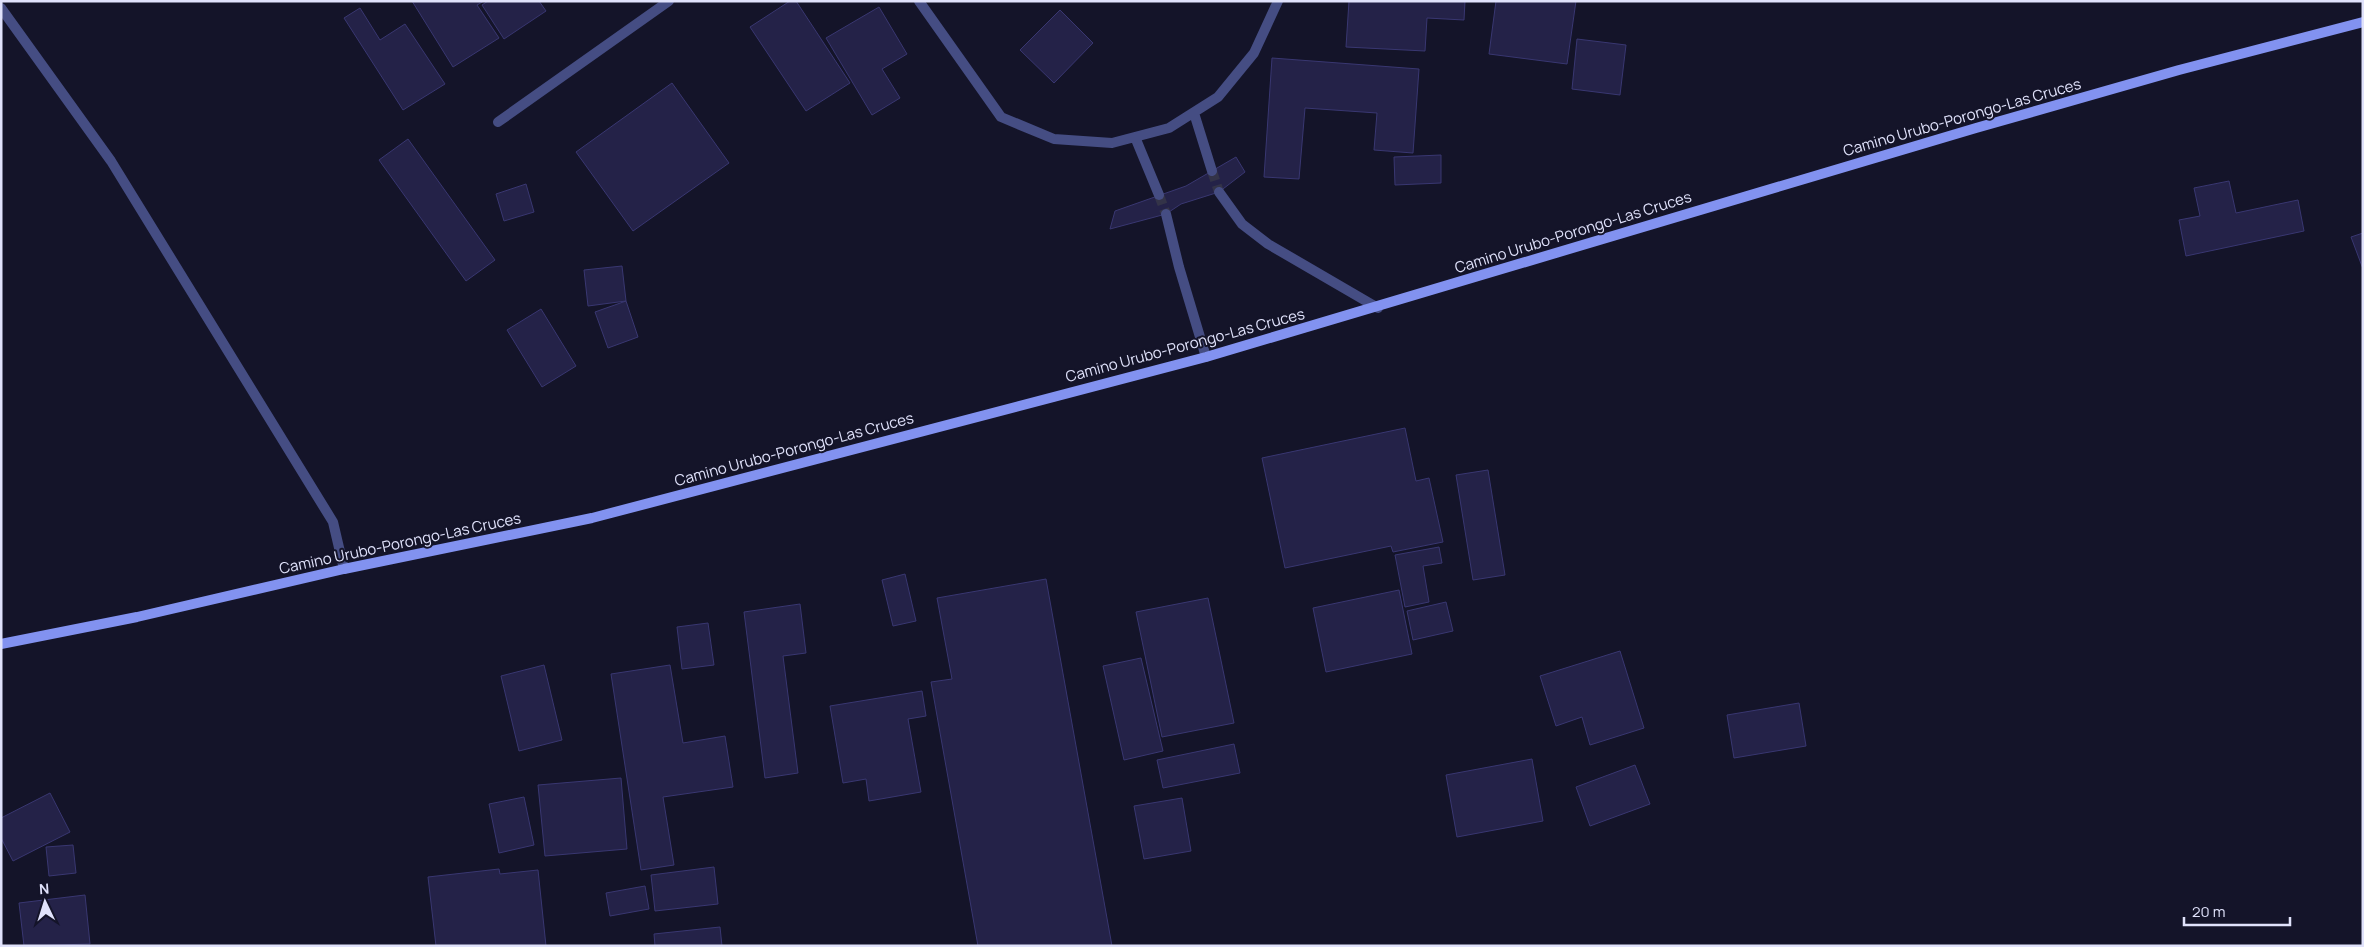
<svg xmlns="http://www.w3.org/2000/svg" width="2364" height="947" viewBox="0 0 2364 947" font-family="Manrope,sans-serif">
	<style>
		.building { fill: #242248; stroke: #393771 }
		.lines { fill: none; stroke-linecap: round; stroke-linejoin: round }
		.street-tunnel { stroke: #333348; stroke-width: 10; stroke-dasharray: 10 5; stroke-linecap: butt }
		.lane { stroke: #454d83; stroke-width: 10 }
		.street { stroke: #454d83; stroke-width: 10 }
		.secondary { stroke: #8292f0; stroke-width: 10 }
		.labels { text-anchor: middle; dominant-baseline: central; stroke-width: 4; stroke-linejoin: round; paint-order: stroke }
		.street-label { font-size: 15px; fill: #e0e2fb; stroke: #141429 }
	</style>
	<rect width="100%" height="100%" fill="#141429"/>
	<path class="building" d="M412 1H484L477 5 499 38 453 67Z
		M488 1H539L546 11 504 39 482 5Z
		M790 1H796L850 83 806 111 750 27Z
		M1349 1H1465L1464 20 1427 18 1425 51 1346 47Z
		M1496 1H1576L1567 64 1489 54Z
		M879 7 907 54 882 69 900 98 872 115 826 38Z
		M360 8 380 40 405 24 445 84 403 110 344 18Z
		M1060 10 1093 43 1054 83 1020 50Z
		M1577 39 1626 45 1620 95 1572 89Z
		M1272 58 1419 69 1413 153 1374 150 1377 113 1305 108 1299 179 1264 177Z
		M672 83 729 163 633 231 576 152Z
		M408 139 495 260 466 281 379 160Z
		M1441 155V183L1395 185 1394 157Z
		M1236 157 1245 172 1219 192 1181 204 1166 214 1110 229 1115 211 1186 186Z
		M2229 181 2236 213 2298 200 2304 231 2186 256 2179 220 2200 216 2194 188Z
		M526 184 534 212 504 221 496 194Z
		M2363 233V269L2351 237Z
		M622 266 626 301 588 306 584 270Z
		M626 301 638 337 608 348 595 312Z
		M541 309 576 366 542 387 507 330Z
		M1405 428 1416 481 1429 478 1443 542 1393 552 1391 546 1285 568 1262 458Z
		M1488 470 1505 575 1473 580 1456 475Z
		M1439 547 1442 563 1423 566 1429 602 1405 607 1395 555Z
		M905 574 916 621 893 626 882 580Z
		M1046 579 1112 946H978L931 682 952 679 937 598Z
		M1399 590 1412 654 1326 672 1313 608Z
		M1208 598 1234 723 1162 737 1136 612Z
		M1446 602 1453 631 1413 640 1407 611Z
		M800 604 806 653 783 656 798 773 765 778 744 612Z
		M708 623 714 665 682 669 677 627Z
		M1620 651 1644 728 1590 745 1582 717 1556 726 1540 676Z
		M1141 658 1163 751 1124 760 1103 666Z
		M544 665 562 740 519 751 501 676Z
		M670 665 683 743 725 736 733 787 663 797 674 865 641 870 611 674Z
		M922 691 926 716 908 719 921 792 869 801 866 779 843 783 830 706Z
		M1799 703 1806 746 1734 758 1727 715Z
		M1234 744 1240 773 1163 788 1157 760Z
		M1532 759 1543 821 1457 837 1446 775Z
		M1635 765 1650 804 1590 826 1576 787Z
		M621 778 627 849 545 856 538 785Z
		M50 793 70 832 13 861 1 838V818Z
		M524 797 534 845 499 853 489 804Z
		M1182 798 1191 851 1144 859 1134 806Z
		M73 845 76 873 49 876 46 847Z
		M714 867 718 904 655 911 651 875Z
		M499 869 500 874 538 870 546 946H436L428 877Z
		M645 886 649 909 610 916 606 893Z
		M85 895 90 944 24 946 19 903Z
		M720 927 722 946H655L654 934Z"/>
	<g class="lines">
		<path class="street-tunnel" d="M1212 171 1219 192
			M1159 195 1166 214"/>
		<path class="lane" d="M1 8 111 161 333 522 344 569"/>
		<path class="street" d="M919 1 1001 117 1054 139 1112 143 1169 128 1218 97 1254 53 1278 1
			M1194 113 1212 171
			M498 122 669 1
			M1135 137 1159 195
			M1219 192 1242 224 1268 244 1378 308
			M1166 214 1179 267 1206 357"/>
		<path class="secondary" d="M1 644 137 617 344 569 592 518 1206 357 1976 128 2179 70 2363 22"/>
	</g>
	<g class="labels">
		<g class="street-label">
			<text transform="translate(1962 117) rotate(-16)">Camino Urubo-Porongo-Las Cruces</text>
			<text transform="translate(1573 232) rotate(-17)">Camino Urubo-Porongo-Las Cruces</text>
			<text transform="translate(1185 345) rotate(-15)">Camino Urubo-Porongo-Las Cruces</text>
			<text transform="translate(794 449) rotate(-15)">Camino Urubo-Porongo-Las Cruces</text>
			<text transform="translate(400 543) rotate(-12)">Camino Urubo-Porongo-Las Cruces</text>
		</g>
	</g>
	<rect width="2364" height="947" fill="none" stroke="#e0e2fb" stroke-width="5"/>
	<g transform="translate(45 902) rotate(356)" stroke="#141429" stroke-width="4" paint-order="stroke">
	<path d="M0-4L9 19L0 12L-9 19Z" fill="#e0e2fb"/>
	<text y="-8" font-size="14" font-weight="bold" text-anchor="middle" fill="#e0e2fb">N</text>
	</g>
	<path d="M2184 917v8h106v-8" fill="none" stroke="#e0e2fb" stroke-width="2.5"/>
	<text x="2192" y="917" font-size="15" fill="#e0e2fb" stroke="#141429" stroke-width="4" paint-order="stroke">20 m</text>
</svg>
